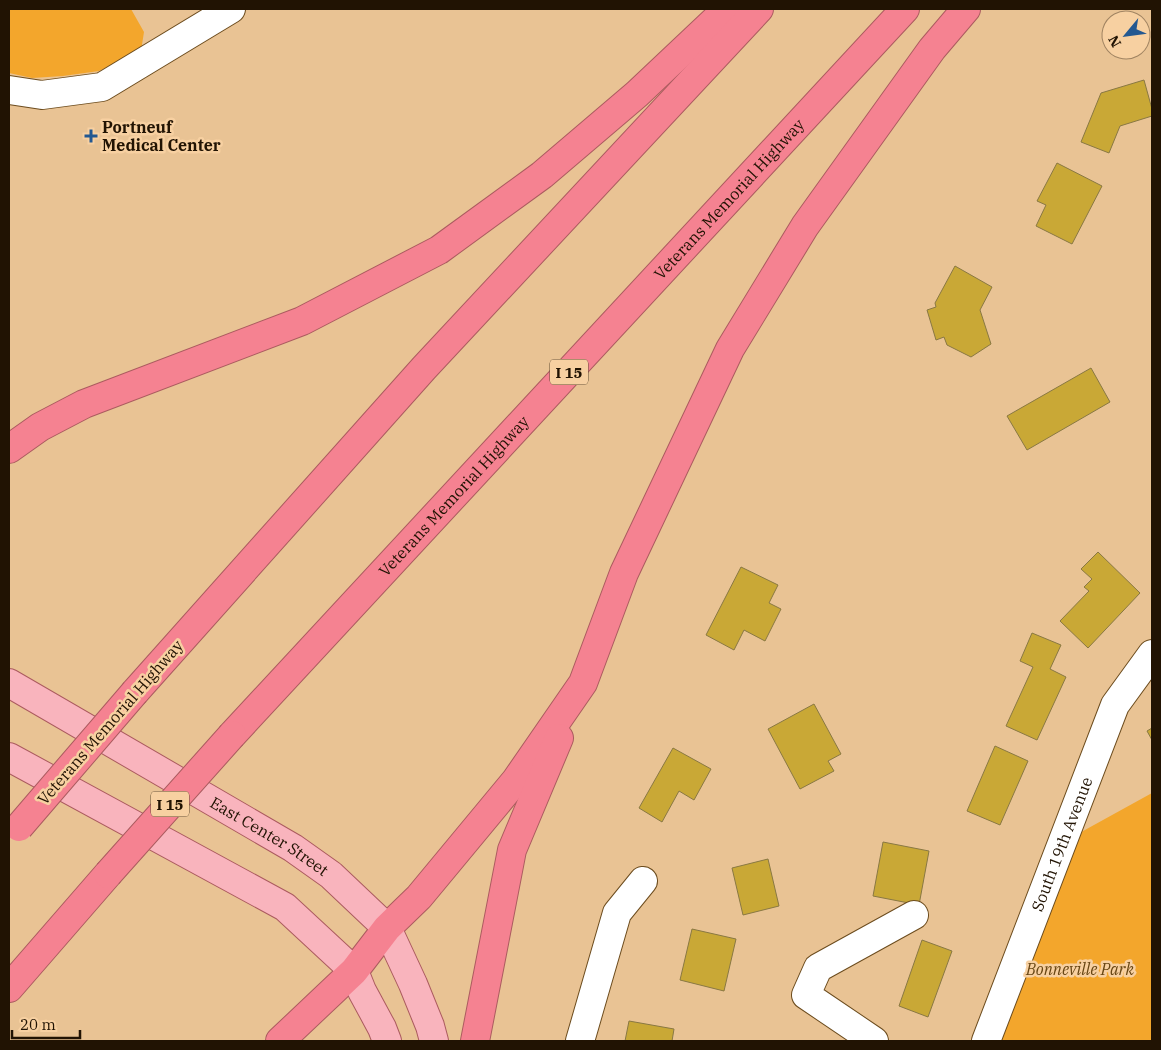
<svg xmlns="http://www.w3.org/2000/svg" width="1161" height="1050" viewBox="0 0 1161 1050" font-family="'IBM Plex Serif',serif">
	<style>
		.green { fill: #f3a62c }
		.building { fill: #c9a836; stroke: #897843 }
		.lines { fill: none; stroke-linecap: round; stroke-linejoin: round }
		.minor-casing { stroke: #6c4c1e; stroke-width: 30 }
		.major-casing { stroke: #ab5b5f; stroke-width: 30 }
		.highway-casing { stroke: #ab5b5f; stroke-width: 30 }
		.minor { stroke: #fff; stroke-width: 28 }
		.major { stroke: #f9b4bd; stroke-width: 28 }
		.highway { stroke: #f58291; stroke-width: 28 }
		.highway-bridge-casing { stroke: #ab5b5f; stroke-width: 30; stroke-linecap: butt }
		.highway-bridge { stroke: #f58291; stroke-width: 28 }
		.poi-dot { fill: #235891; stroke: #f7d0a1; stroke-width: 2 }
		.labels { text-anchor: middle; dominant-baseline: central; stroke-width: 5; stroke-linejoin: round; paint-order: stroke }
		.shield { fill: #f7d0a1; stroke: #614c32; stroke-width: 1 }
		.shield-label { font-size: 15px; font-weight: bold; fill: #211303 }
		.poi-label { font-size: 16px; font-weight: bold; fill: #211303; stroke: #f7d0a1; text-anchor: start }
		.street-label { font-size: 16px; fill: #211303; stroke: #f7d0a1 }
		.park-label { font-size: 16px; font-style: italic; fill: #684614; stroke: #f7d0a1 }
	</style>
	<rect width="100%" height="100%" fill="#e9c394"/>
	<path class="green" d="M9 9H131L144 32 141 51 99 71 63 76 32 78 9 73Z
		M1152 793V1041H978L1045 852Z"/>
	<path class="building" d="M1144 80 1152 109V116L1120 126 1109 153 1081 142 1101 93Z
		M1057 163 1102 186 1072 244 1036 226 1046 205 1037 201Z
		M955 266 992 287 980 310 991 344 971 357 947 345 944 337 936 340 927 310 936 307 935 303Z
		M1091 368 1110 402 1027 450 1007 416Z
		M1098 552 1140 593 1088 648 1060 621 1089 591 1084 587 1092 579 1081 569Z
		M741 567 778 585 769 603 781 609 765 641 744 630 734 650 706 635Z
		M1032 633 1061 645 1050 669 1066 677 1037 740 1006 726 1033 667 1020 661Z
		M814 704 841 754 828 761 834 771 800 789 768 729Z
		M1152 728V740L1147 731Z
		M995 746 1028 761 1000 825 967 811Z
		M673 748 711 769 694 800 679 791 662 822 639 808Z
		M883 842 929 851 919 905 873 896Z
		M768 859 779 906 743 915 732 868Z
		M692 929 736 939 724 991 680 980Z
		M922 940 952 951 928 1017 899 1006Z
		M629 1021 674 1029 672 1041H625Z"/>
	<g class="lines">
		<defs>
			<g id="minor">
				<path d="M9 90 42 95 102 87 231 9"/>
				<path d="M580 1041 617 913 643 881"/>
				<path d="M874 1041 806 995 818 968 914 915"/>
				<path id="s1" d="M986 1041 1115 705 1152 654"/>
			</g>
			<g id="major">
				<path id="s2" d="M9 683 293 848 331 875 387 928 413 984 430 1026 434 1041"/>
				<path d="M9 757 285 907 354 971 362 991 382 1028 387 1041"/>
			</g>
			<g id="highway">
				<path d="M9 449 40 427 84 404 302 321 439 250 542 175 637 94 727 9"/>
				<path d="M135 692 424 368 759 9"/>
				<path id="s3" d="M232 735 905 9"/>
				<path d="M9 988 108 874"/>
				<path d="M280 1041 354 971 387 928 419 897 516 780 583 683 624 573 730 349 805 226 932 49 966 9"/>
				<path d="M475 1041 512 850 559 738"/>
			</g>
		</defs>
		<use href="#minor" class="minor-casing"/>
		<use href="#major" class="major-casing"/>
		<use href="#highway" class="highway-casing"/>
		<use href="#minor" class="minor"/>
		<use href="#major" class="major"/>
		<use href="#highway" class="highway"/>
		<defs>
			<path id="highway-bridge" d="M19 827 135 692
				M108 874 232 735"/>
		</defs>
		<use href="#highway-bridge" class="highway-bridge-casing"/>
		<use href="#highway-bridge" class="highway-bridge"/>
	</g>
	<path class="poi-dot" d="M88.5 128.5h5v5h5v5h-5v5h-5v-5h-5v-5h5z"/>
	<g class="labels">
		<g class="shield">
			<rect x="550" y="359.5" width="38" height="25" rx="4"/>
			<rect x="151" y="791.5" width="38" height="25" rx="4"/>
		</g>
		<g class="shield-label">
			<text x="569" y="372">I 15</text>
			<text x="170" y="804">I 15</text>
		</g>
		<g class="poi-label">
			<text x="102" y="127">Portneuf<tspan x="102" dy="18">Medical Center</tspan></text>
		</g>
		<g class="street-label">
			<text stroke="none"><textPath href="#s3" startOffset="731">Veterans Memorial Highway</textPath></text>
			<text stroke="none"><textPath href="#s3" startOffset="326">Veterans Memorial Highway</textPath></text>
			<text transform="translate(110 722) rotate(-49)">Veterans Memorial Highway</text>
			<text stroke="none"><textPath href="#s2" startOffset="302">East Center Street</textPath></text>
			<text stroke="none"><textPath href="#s1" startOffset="211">South 19th Avenue</textPath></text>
		</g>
		<g class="park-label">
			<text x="1080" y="969">Bonneville Park</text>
		</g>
	</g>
	<rect width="1161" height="1050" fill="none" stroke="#211303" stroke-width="20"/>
	<g transform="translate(1126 35) rotate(241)"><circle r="24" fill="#f7d0a1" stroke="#a18462"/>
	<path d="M0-4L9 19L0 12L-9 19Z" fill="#235891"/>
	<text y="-8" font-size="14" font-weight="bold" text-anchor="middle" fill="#211303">N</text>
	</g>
	<path d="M12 1030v8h68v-8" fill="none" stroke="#211303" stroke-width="2.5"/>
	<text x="20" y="1030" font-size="15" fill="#211303" stroke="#f7d0a1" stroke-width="4" paint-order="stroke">20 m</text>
</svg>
